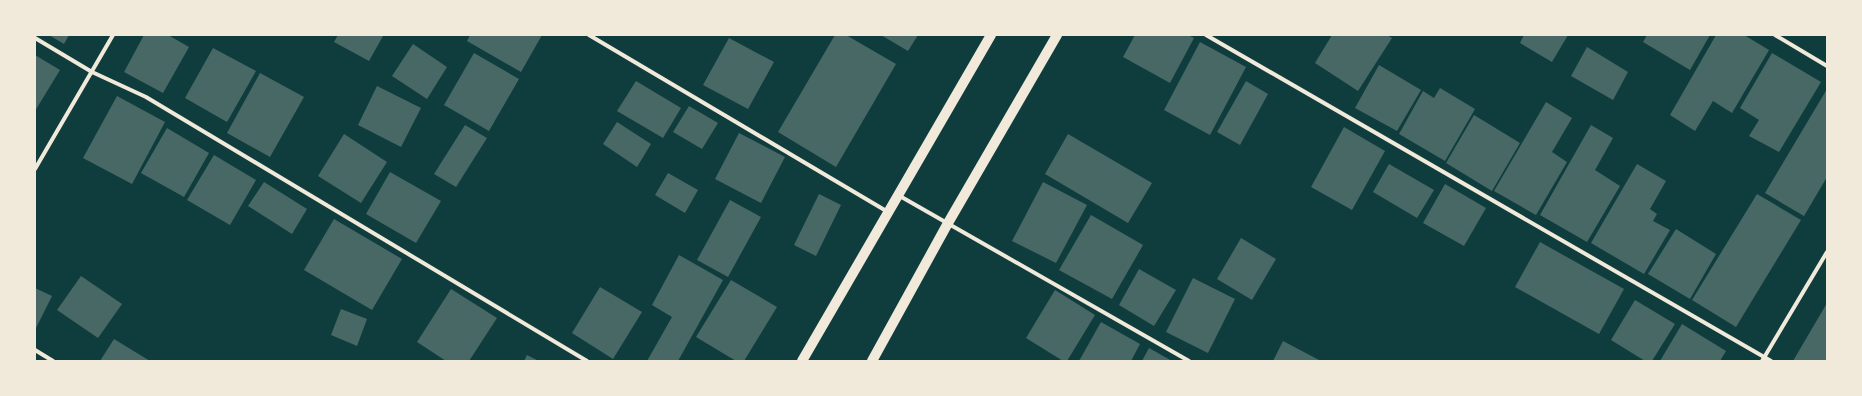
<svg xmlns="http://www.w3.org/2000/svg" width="1862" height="396" viewBox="0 0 1862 396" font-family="'Fira Sans Condensed',sans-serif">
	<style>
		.building { fill: #486865 }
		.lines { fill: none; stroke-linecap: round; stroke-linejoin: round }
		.minor { stroke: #f1e9da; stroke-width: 4 }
		.primary { stroke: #f1e9da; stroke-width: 10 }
	</style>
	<rect width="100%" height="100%" fill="#0f3d3e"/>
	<path class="building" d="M49 35H69L64 44Z
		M144 35H168L189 47 163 93 124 72Z
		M338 35H382L383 36 369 61 334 42Z
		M470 35H542L521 72 467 41Z
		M835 35H846L896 64 836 167 778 132Z
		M881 35H918L908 51Z
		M1135 35H1188L1194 38 1170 83 1123 57Z
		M1332 35H1387L1392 38 1358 91 1315 63Z
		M1524 35H1568L1552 62 1520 43Z
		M1647 35H1710L1690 70 1643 42Z
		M1716 35H1744L1769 50 1732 113 1713 101 1695 131 1670 115Z
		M729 38 774 62 748 109 703 85Z
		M1200 42 1246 67 1210 135 1164 110Z
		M413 44 447 67 427 99 392 76Z
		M1587 47 1628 72 1613 100 1571 76Z
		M213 48 256 71 227 122 185 98Z
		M474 53 519 79 489 131 444 105Z
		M1772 53 1821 82 1779 152 1749 136 1759 120 1740 108Z
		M35 55 60 70 35 111Z
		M1379 65 1421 90 1397 131 1355 108Z
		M260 73 304 97 270 157 227 133Z
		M636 81 681 108 663 138 617 111Z
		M1246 81 1268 94 1240 145 1217 132Z
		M377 86 421 108 401 147 358 125Z
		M1440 88 1475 109 1445 161 1399 134 1423 91 1434 98Z
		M1827 89V177L1804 216 1765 193Z
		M117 96 165 122 132 184 83 158Z
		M1546 102 1572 118 1552 152 1567 162 1536 215 1494 191Z
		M689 106 718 123 702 149 673 132Z
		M1474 115 1520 143 1492 191 1446 163Z
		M617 122 651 144 637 167 603 144Z
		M465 125 487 138 456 187 434 174Z
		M1591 125 1613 138 1595 170 1620 186 1587 242 1540 215Z
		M1344 127 1385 151 1352 210 1311 187Z
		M167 128 209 153 184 197 141 173Z
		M739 133 785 157 761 203 715 179Z
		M344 134 387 162 361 203 318 176Z
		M1068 134 1152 183 1128 223 1045 174Z
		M214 155 256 180 230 225 187 200Z
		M1389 164 1434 190 1417 218 1373 192Z
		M1637 164 1666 181 1650 209 1657 214 1653 221 1670 230 1644 274 1591 243Z
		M390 172 441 201 416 243 366 214Z
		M668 173 698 190 685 213 655 195Z
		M264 182 307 209 292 234 248 206Z
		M1043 182 1087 205 1056 263 1012 241Z
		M1445 184 1486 208 1464 246 1423 223Z
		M819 194 841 205 816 256 794 245Z
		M1757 194 1801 220 1736 327 1692 300Z
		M730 200 761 217 728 277 697 260Z
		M1091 215 1143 245 1112 299 1059 270Z
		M334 219 402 259 372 310 304 270Z
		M1676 229 1716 254 1690 299 1648 274Z
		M1241 238 1276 259 1252 300 1217 279Z
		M1540 242 1624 289 1599 334 1515 287Z
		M679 255 723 280 678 361H647L672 317 652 305Z
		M1139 269 1176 290 1154 326 1119 305Z
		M81 276 122 304 98 338 57 310Z
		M1193 278 1235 299 1208 353 1166 332Z
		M731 280 777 307 744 361H736L696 337Z
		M600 287 642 312 613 359 572 333Z
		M35 288 52 296 35 330Z
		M451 289 497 318 469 361H446L417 342Z
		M1055 290 1095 315 1067 361H1063L1026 338Z
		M1635 300 1675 324 1652 361H1645L1611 340Z
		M1827 303V361H1793Z
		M341 309 367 319 357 346 331 335Z
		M1101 322 1140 344 1131 361H1079Z
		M1682 324 1726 351 1720 361H1660Z
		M114 339 150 361H100Z
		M1283 341 1321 361H1273Z
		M1149 348 1172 361H1142Z
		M527 355 539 361H524Z"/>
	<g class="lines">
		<path class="minor" d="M589 35 888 212
			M1206 35 1771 361
			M1775 35 1827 66
			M35 38 92 72 146 97 587 361
			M35 169 113 35
			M898 195 1189 361
			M35 350 53 361
			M1762 361 1827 252"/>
		<path class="primary" d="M802 361 991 35
			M872 361 948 223 1057 35"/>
	</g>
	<rect width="1862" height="396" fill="none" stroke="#f1e9da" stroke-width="72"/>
</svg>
